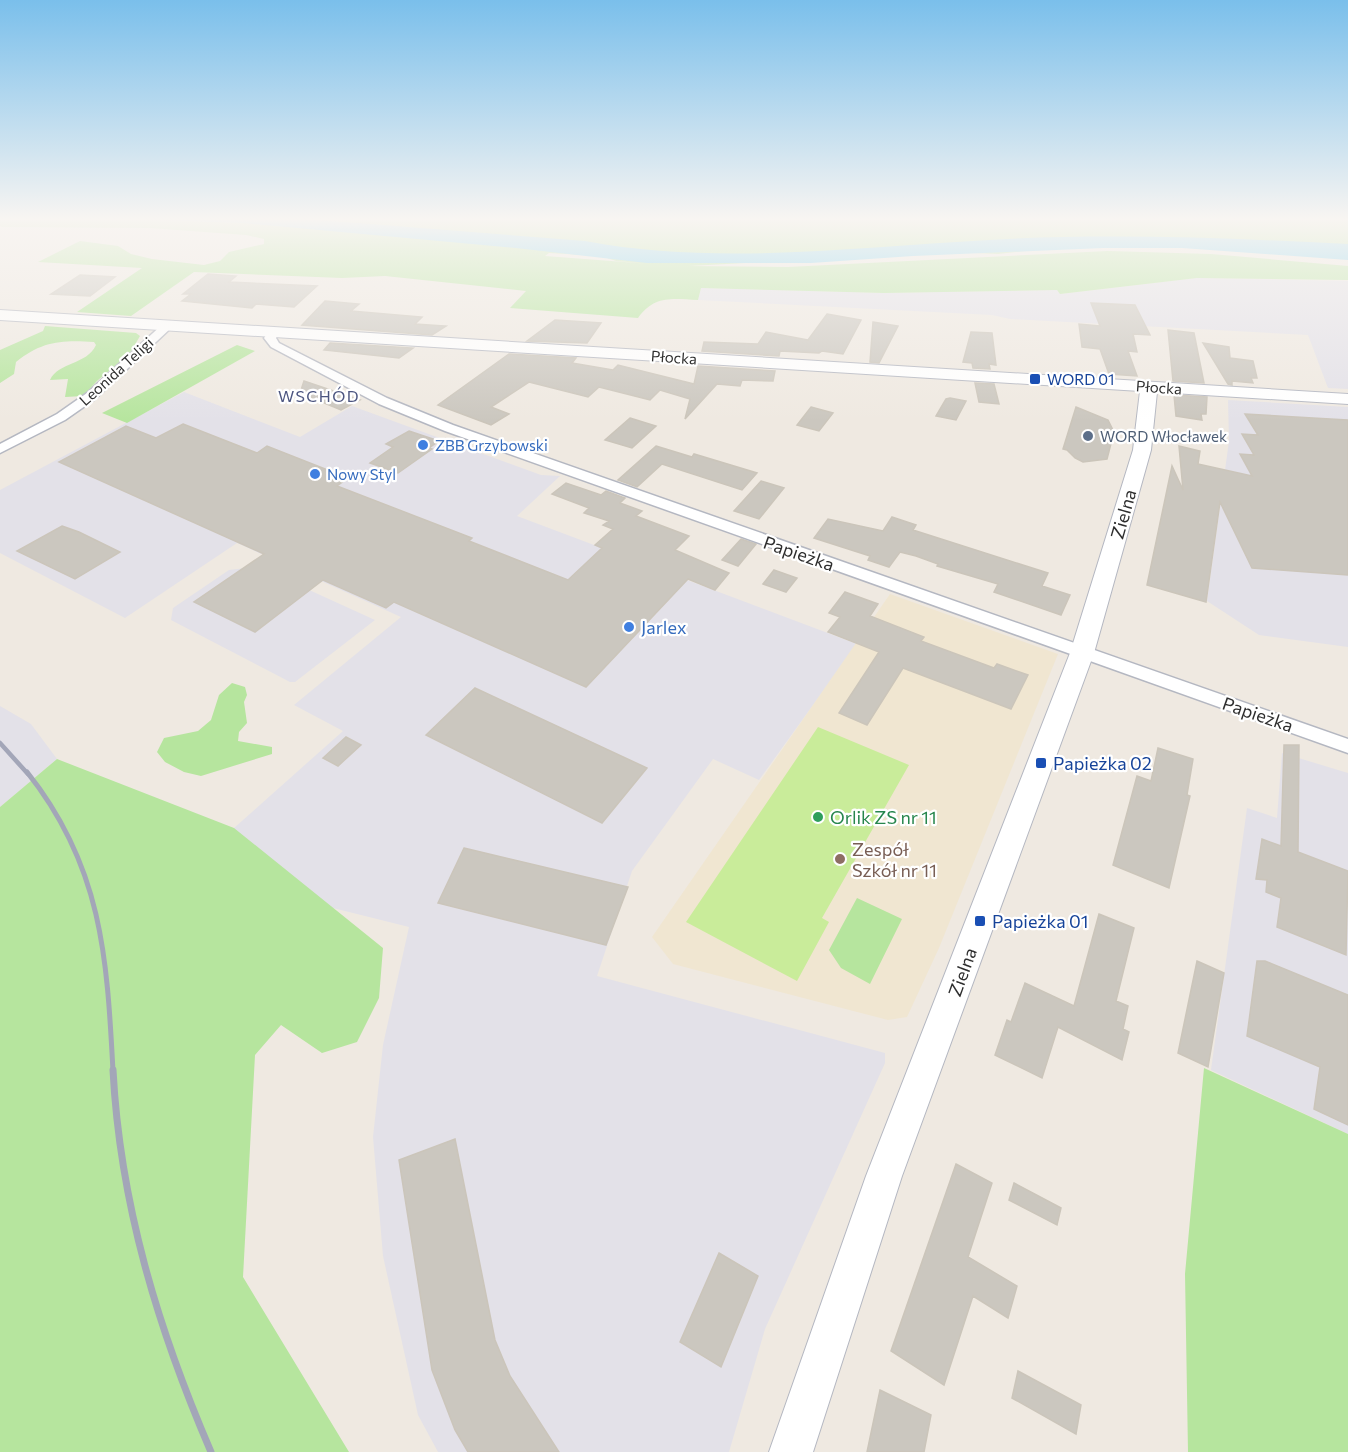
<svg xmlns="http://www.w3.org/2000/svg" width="1348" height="1452" viewBox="0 0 1348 1452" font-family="Commissioner,sans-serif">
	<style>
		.industrial { fill: #e3e1e8 }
		.education { fill: #f0e6d1 }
		.green { fill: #b6e59e; fill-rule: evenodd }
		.pitch { fill: #c9ec9a }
		.water { fill: #75cff0 }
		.building { fill: #cbc7bf; stroke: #cbc5ba; stroke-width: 1.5 }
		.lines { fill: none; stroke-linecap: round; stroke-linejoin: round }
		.street-casing { stroke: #b4b7c1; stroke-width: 3 }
		.secondary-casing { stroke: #b4b7c1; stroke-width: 2 }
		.street { fill: #fff; fill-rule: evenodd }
		.secondary { fill: #fff; fill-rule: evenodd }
		.rail-far2 { stroke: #a3a6b8; stroke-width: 4.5 }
		.rail-far1 { stroke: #a3a6b8; stroke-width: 5 }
		.rail { stroke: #a3a6b8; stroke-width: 7 }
		.transit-dot { fill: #1a4fb4; stroke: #fff; stroke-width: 2 }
		.service-dot { fill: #5c6f8a; stroke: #fff; stroke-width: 2 }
		.shop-dot { fill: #3f7fe0; stroke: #fff; stroke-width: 2 }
		.leisure-dot { fill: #2e9e5b; stroke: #fff; stroke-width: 2 }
		.education-dot { fill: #8d6e63; stroke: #fff; stroke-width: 2 }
		.labels { text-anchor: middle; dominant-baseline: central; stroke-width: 4.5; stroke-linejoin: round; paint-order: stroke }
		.far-street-label { font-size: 15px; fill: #2e2e2e; stroke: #fff }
		.far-transit-label { font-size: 15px; fill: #164399; stroke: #fff; text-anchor: start }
		.far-service-label { font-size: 15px; fill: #4e5e75; stroke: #fff; text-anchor: start }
		.far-shop-label { font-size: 15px; fill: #366cbe; stroke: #fff; text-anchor: start }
		.far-neighbourhood-label { font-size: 16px; letter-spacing: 1.5px; fill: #4d5680; stroke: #fff }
		.street-label { font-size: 18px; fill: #2e2e2e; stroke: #fff }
		.shop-label { font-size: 18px; fill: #366cbe; stroke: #fff; text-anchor: start }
		.transit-label { font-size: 18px; fill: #164399; stroke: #fff; text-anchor: start }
		.leisure-label { font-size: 18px; fill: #27864d; stroke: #fff; text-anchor: start }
		.education-label { font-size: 18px; fill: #785e54; stroke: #fff; text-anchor: start }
	</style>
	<rect width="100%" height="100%" fill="#efe9e1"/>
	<path class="industrial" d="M1197 278 1348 281V389L1328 388 1308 335 1010 319 992 315 698 300 701 288 884 293 1057 290 1061 294Z
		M184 392 300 437 352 406 541 475 560 476 517 516 857 644 759 780 713 759 632 871 597 976 885 1053V1063L765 1329 729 1452H438L418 1415 383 1256 373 1137 383 1045 409 927 233 883 234 828 343 731 294 705 401 617 237 543 125 618 0 553V490Z
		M1228 400 1348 407V647L1259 635 1207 601 1229 441Z
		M246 568 274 574 375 620 295 682H290L171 620 173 608 229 570Z
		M0 706 31 724 57 759 0 807Z
		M1282 753 1348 773V1134L1211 1070 1247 808 1277 818Z"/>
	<path class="education" d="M890 594 1058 654 939 948 907 1017 888 1020 673 964 652 937Z"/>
	<path class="green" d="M0 218H1348V258L1208 246 1052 248 998 254 952 252 689 266 788 267 1108 251 1211 254 1348 266V280L1197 278 1060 294 1057 290 884 293 701 288 698 300C671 299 655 295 638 318L510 308 526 291 385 276 342 278 194 272 131 316 77 312 142 268 38 262 80 241 118 246 131 254 152 259 204 265 220 261 229 252 264 244V239L246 235 150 228 2 227 0 226ZM549 253 601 256 616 261 651 264 545 256Z
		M45 326 136 333 140 336 130 353 97 381 83 396 65 397 68 379 50 380C58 362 87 365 96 345L94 342C62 340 42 341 16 362L14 374 0 383V350L43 331Z
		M237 345 255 351 127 423 102 413Z
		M232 683 245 687 247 695 244 702 247 723 239 732 238 741 272 747V754L201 776 184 772 165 762 157 752 164 738 198 731 211 720 219 695Z
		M57 759 234 828 383 948 379 998 357 1042 322 1053 281 1025 255 1055 243 1277 349 1452H0V807Z
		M857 898 902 919 870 984 841 968 829 950Z
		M1204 1068 1348 1134V1452H1188L1185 1274Z"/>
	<path class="pitch" d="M818 727 909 765 822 918 829 922 797 981 686 922Z"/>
	<path class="water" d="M91 218H294L585 241C718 266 854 247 989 240 1108 233 1229 238 1348 244V260L1182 248H1103L913 256 811 263H647L516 248 243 223Z"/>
	<path class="building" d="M208 274 236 276 229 282 317 286 294 307 256 304 252 308 182 301 191 294H183Z
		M80 275 115 277 90 296 51 294Z
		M325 301 359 304 351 311 422 317 415 324 446 326 432 335 302 325Z
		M1091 303 1135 305 1150 335 1133 334 1137 352 1128 351 1137 376 1109 374 1100 349 1082 347 1079 324 1100 326Z
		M827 314 861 320 843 354 822 351 819 353 780 351 779 356 702 351 704 342 758 344 766 332 808 340Z
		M555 320 601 323 587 343 527 341Z
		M873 322 898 326 879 363 870 362Z
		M1168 330 1194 333 1204 383 1173 381Z
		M971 332 992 333 996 365 989 364 990 369 973 368 972 363 963 362Z
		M330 343 413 348 399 358 324 350Z
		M1203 343 1229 347 1230 358 1253 361 1257 378H1251L1253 383 1232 381V385L1228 384Z
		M509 354 576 358 572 363 613 370 618 365 694 384 698 366 775 371 773 381 742 380 740 386 717 384 685 419 690 399 660 390 650 400 599 387 588 397 529 382 491 407 509 414 491 425 438 405Z
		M304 381 360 400 341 410 300 393Z
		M975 383 994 384 999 404 979 402Z
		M1174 395 1207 397 1206 414H1201L1202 420 1176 416Z
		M950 398 966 401 956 420 936 416 946 399Z
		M811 407 833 413 819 431 797 425Z
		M1076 407 1108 420 1114 432 1107 459 1083 462 1075 458 1067 450 1063 449Z
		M1245 414 1348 420V575L1252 568 1220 502 1206 602 1147 585 1172 466 1183 490 1179 446 1200 451 1198 464 1252 476 1240 454 1254 455 1242 434 1258 435Z
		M630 418 656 426 632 448 605 440Z
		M183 424 257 453 267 446 348 478 337 486 472 538 469 541 568 580 602 548 595 545 613 529 603 525 609 521 584 513 589 508 552 494 566 483 601 495 606 491 625 498 620 503 642 511 636 516 689 536 675 550 729 573 715 590 688 579 586 687 394 602 386 608 323 580 255 632 194 602 264 554 59 462 126 426 156 438Z
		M409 431 439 441 429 448 432 449 398 473 370 463 393 447 386 444Z
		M656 446 692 457 694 454 757 473 742 490 662 464 637 487 618 480Z
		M761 481 784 488 759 519 734 511Z
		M892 517 916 525 913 530 1048 573 1042 586 1070 595 1061 615 994 592 998 584 937 566 938 564 916 556 900 552 889 567 868 560 870 556 814 538 828 519 883 531Z
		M62 526 79 532 120 552 75 579 17 551Z
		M741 539 756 544 738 566 722 560Z
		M774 570 797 578 786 592 763 584Z
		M845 592 878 604 870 616 924 637 921 641 994 668 997 664 1028 675 1011 709 903 668 867 725 839 713 879 652 828 632 840 617 829 613Z
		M475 688 647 768 602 823 426 735Z
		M346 737 361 745 338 766 323 758Z
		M1284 745H1299L1298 852 1348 871 1346 955 1277 927 1281 898 1266 892 1267 880 1256 879 1262 839 1281 846Z
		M1158 748 1193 759 1187 795 1190 796 1169 888 1113 865 1137 776 1151 781Z
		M464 848 628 887 606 945 438 903Z
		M1099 914 1134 928 1116 1001 1128 1006 1123 1029 1129 1032 1122 1060 1058 1027 1042 1078 995 1055 1007 1020 1011 1022 1025 983 1074 1006Z
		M1197 961 1224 973 1208 1067 1178 1053Z
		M1257 961H1265L1348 995V1125L1314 1109 1320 1067 1247 1036Z
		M455 1139 495 1340 510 1376 559 1452H468L455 1430 432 1370 399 1160Z
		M956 1164 992 1183 968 1257 1017 1286 1008 1318 973 1296 944 1385 891 1351Z
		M1014 1183 1061 1208 1057 1225 1009 1200Z
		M719 1253 758 1276 721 1367 680 1342Z
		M1018 1371 1081 1405 1076 1434 1012 1398Z
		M880 1390 931 1415 924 1452H867Z"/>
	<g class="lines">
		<defs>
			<path id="street" d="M168 322 173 325 172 327 95 399 65 420 0 453V444L57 414 87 393 164 323Z
				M274 329 279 332 276 338 279 343 387 398 453 425 1348 739V753L445 431 379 404 271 347 264 338 270 330Z"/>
			<path id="secondary" d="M0 310 1348 394V404L1157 392 1151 450 1094 653 902 1176 813 1452H769L866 1176 1070 653 1133 450 1140 391 0 320Z"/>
		</defs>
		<use href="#street" class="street-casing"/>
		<use href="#secondary" class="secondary-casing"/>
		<use href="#street" class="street"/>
		<use href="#secondary" class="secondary"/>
		<path class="rail-far2" d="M0 743 28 774"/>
		<path class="rail-far1" d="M27 772C102 866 107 957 113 1071"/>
		<path class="rail" d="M113 1070C120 1204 158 1329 211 1452"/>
	</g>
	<linearGradient id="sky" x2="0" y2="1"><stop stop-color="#7abfeb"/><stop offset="0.52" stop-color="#f8f5f2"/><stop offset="1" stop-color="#f8f5f2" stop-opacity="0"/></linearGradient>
	<rect width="1348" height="421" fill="url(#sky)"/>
	<g class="transit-dot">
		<rect x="1029" y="373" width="12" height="12" rx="3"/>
		<rect x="1035" y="757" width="12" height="12" rx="3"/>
		<rect x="974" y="915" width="12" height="12" rx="3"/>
	</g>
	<circle class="service-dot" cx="1088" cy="436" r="6"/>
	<g class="shop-dot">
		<circle cx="423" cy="445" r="6"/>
		<circle cx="315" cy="474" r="6"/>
		<circle cx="629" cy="627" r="6"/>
	</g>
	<circle class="leisure-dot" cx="818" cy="817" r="6"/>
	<circle class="education-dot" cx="840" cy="859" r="6"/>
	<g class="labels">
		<g class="far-street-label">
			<text transform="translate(674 357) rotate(4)">Płocka</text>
			<text transform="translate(116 371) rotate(-42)">Leonida Teligi</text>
			<text transform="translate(1159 387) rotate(4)">Płocka</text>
		</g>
		<g class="far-transit-label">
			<text x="1047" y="379">WORD 01</text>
		</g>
		<g class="far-service-label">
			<text x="1100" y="436">WORD Włocławek</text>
		</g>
		<g class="far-shop-label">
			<text x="435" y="445">ZBB Grzybowski</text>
			<text x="327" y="474">Nowy Styl</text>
		</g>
		<g class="far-neighbourhood-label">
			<text x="319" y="395">WSCHÓD</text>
		</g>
		<g class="street-label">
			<text transform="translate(1123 514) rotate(-74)">Zielna</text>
			<text transform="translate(799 553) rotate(19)">Papieżka</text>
			<text transform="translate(1258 714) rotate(19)">Papieżka</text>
			<text transform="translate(962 972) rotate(-70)">Zielna</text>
		</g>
		<g class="shop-label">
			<text x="641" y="627">Jarlex</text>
		</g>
		<g class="transit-label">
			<text x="1053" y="763">Papieżka 02</text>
			<text x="992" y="921">Papieżka 01</text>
		</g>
		<g class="leisure-label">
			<text x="830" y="817">Orlik ZS nr 11</text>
		</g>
		<g class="education-label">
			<text x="852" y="849">Zespół<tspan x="852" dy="21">Szkół nr 11</tspan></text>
		</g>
	</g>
</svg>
